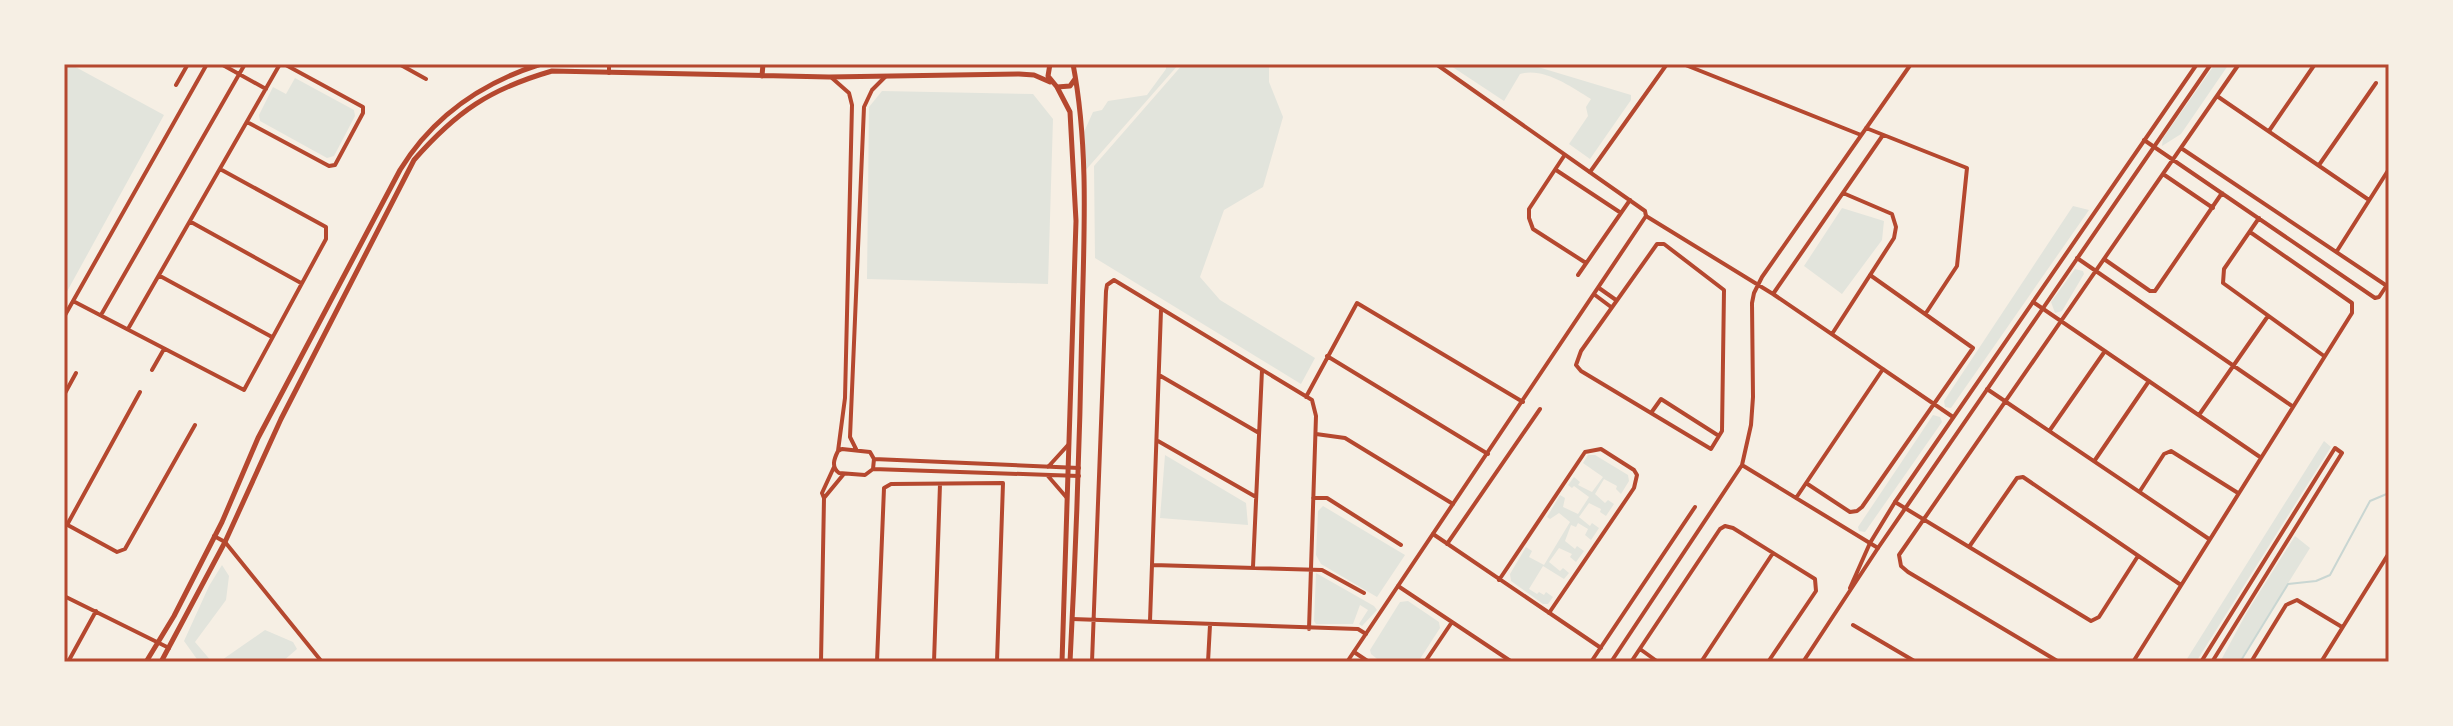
<svg xmlns="http://www.w3.org/2000/svg" width="2453" height="726" viewBox="0 0 2453 726" font-family="Helvetica,sans-serif">
	<style>
		.green { fill: #e2e4dc }
		.lines { fill: none; stroke-linecap: round; stroke-linejoin: round }
		.stream { stroke: #c9d6d2; stroke-width: 2 }
		.minor { stroke: #b5482f; stroke-width: 4 }
		.tertiary { stroke: #b5482f; stroke-width: 4 }
		.secondary { stroke: #b5482f; stroke-width: 5 }
		.neatline { fill: none; stroke: #b5482f; stroke-width: 3 }
	</style>
	<rect width="100%" height="100%" fill="#f6efe4"/>
	<path class="green" d="M64 64H70L164 115 64 297Z
		M1166 64H1179L1084 172V132L1093 112 1102 110 1108 101 1147 95 1166 69Z
		M1183 64H1269V82L1283 117 1263 187 1224 210 1200 277 1220 300 1315 358 1301 384 1095 258 1094 166Z
		M1448 64H1528L1631 95V100L1590 159 1569 144 1588 116 1586 107 1591 99C1571 87 1544 67 1520 74L1504 101Z
		M2215 64H2229L2181 134 2162 146 2163 138Z
		M295 78 354 110 355 116 334 156 327 158 260 121 259 115 273 87 286 94Z
		M882 91 1033 94 1053 119 1048 284 867 279 869 107Z
		M2073 206 2089 210 1951 408 1945 407 1944 401Z
		M1842 208 1884 221 1882 240 1842 294 1804 266Z
		M2075 269 2083 271 2084 274 2062 311 2055 313 2051 302Z
		M1933 415 1940 417 1942 422 1865 532 1859 531 1858 527Z
		M2324 441 2331 447 2196 662H2185Z
		M1165 455 1246 503 1248 525 1160 518Z
		M1588 455H1595L1628 475 1629 481 1621 494 1616 489 1617 486 1604 479 1595 494 1605 503 1608 500 1614 504 1606 516 1600 512 1601 509 1589 503 1579 517 1590 526 1592 523 1599 528 1591 540 1585 535 1588 529 1578 523 1576 527 1571 525 1565 541 1575 549 1577 546 1584 551 1576 562 1570 557 1572 554 1559 548 1549 562 1560 571 1563 568 1569 573 1564 579 1543 566 1529 589 1537 594 1539 592 1544 595 1546 592 1553 597 1548 604H1543L1511 581 1510 574 1526 547 1532 551 1529 557 1544 565 1570 522 1559 513 1550 519 1547 517 1560 495 1565 498 1563 507 1578 514 1589 497 1574 486 1572 488 1568 485 1574 477 1580 482 1578 485 1592 492 1603 477 1583 463Z
		M1323 506 1405 555 1377 597 1321 564 1316 555 1318 511Z
		M2295 536 2310 548 2239 662H2220L2247 612Z
		M222 565 229 576 226 600 195 642 212 662H199L184 641 209 586Z
		M1316 573 1374 606 1377 610 1362 626 1359 624 1368 610 1360 605 1353 624H1316L1314 621Z
		M1408 601 1439 622 1440 628 1418 662H1381L1371 654 1370 650 1400 602Z
		M265 630 293 642 297 649 282 662H219Z"/>
	<g class="lines">
		<path class="stream" d="M2240 662 2288 584 2316 581 2330 575 2370 501 2389 493"/>
		<path class="minor" d="M221 64 266 89
			M399 64 426 79
			M1683 64 1861 135
			M2387 64 2389 65
			M609 73V64
			M832 78 849 93 852 105 845 398 838 451
			M176 85 188 64
			M2217 96 2369 200
			M247 122 329 166 335 165 363 113V107L284 64
			M1866 128 1967 168 1957 266 1926 313
			M2269 131 2315 64
			M2144 140 2375 298 2379 297 2389 282
			M2181 148 2387 286
			M1564 156 1529 209V218L1533 229 1586 263
			M2319 165 2376 83
			M1556 170 1621 213
			M1590 172 1667 64
			M2163 174 2213 208
			M1646 216 1773 294 1953 417
			M2259 218 2224 269 2223 283 2324 356
			M191 222 301 283
			M1657 244H1664L1724 290 1722 431 1711 449 1581 371 1576 365 1581 351Z
			M2337 251 2389 169
			M2077 258 2292 406
			M2104 259 2150 291H2155L2222 193
			M1578 275 1630 200
			M160 276 272 337
			M1599 288 1616 300
			M1773 294 1883 135
			M1595 295 1611 307
			M73 301 244 390 326 239V227L220 169
			M2033 302 2260 457
			M101 315 245 64
			M64 317 207 64
			M128 329 280 64
			M1832 334 1894 238 1896 227 1892 214 1843 193
			M1327 356 1488 454
			M152 370 164 349
			M1159 375 1259 433
			M1987 389 2209 539
			M64 395 76 373
			M1306 397 1357 303 1523 402
			M1651 413 1661 399 1719 436
			M2199 415 2268 316
			M2050 430 2105 351
			M1316 434 1345 438 1453 504
			M1158 441 1256 497
			M842 449 870 452 874 459 873 469 865 475 839 473C831 467 834 459 838 451Z
			M856 449 850 437 864 107 872 90 886 76
			M874 459 1079 468
			M2095 460 2149 381
			M1742 465 1878 548
			M1048 467 1068 445
			M873 469 1079 476
			M1048 476 1067 498
			M1806 483 1850 512 1857 511 1862 507 1973 348 1870 275
			M2140 491 2164 454 2171 451 2238 493
			M824 498 843 475
			M1313 498H1327L1401 545
			M1796 498 1883 369
			M1895 502 2091 621 2099 617 2138 556
			M64 523 117 552 125 549 195 425
			M67 525 140 392
			M1433 534 1601 648
			M214 536 225 542 322 662
			M1447 544 1540 409
			M1969 547 2017 478 2023 477 2181 585
			M1153 565 1322 570 1364 593
			M1253 567 1262 370
			M1499 580 1585 452 1601 449 1634 470 1637 475 1634 488 1549 613
			M1398 586 1512 662
			M64 596 169 648
			M1072 619 1358 629 1366 634
			M1150 621 1161 310
			M1853 625 1916 662
			M1640 649 1658 662
			M1354 652 1369 662
			M68 662 96 611
			M821 662 824 498 822 493 834 467
			M877 662 884 488 891 484 1003 483 997 662
			M934 662 940 484
			M1092 662 1106 291 1107 285 1114 280 1312 400 1316 416 1309 629
			M1208 662 1210 625
			M1425 662 1452 622
			M1591 662 1695 507
			M1611 662 1742 465 1751 425 1753 397 1752 303 1754 293 1762 277 1911 64
			M1631 662 1720 529 1725 526 1733 528 1815 579 1816 591 1768 662
			M1701 662 1773 553
			M2059 662 1908 572 1901 566 1899 555 2239 64
			M2133 662 2352 313V303L2250 232
			M2251 662 2286 605 2297 600 2342 627
			M2321 662 2389 553"/>
		<path class="tertiary" d="M1850 588 1870 543 1895 502 2197 64
			M1347 662 1646 216 1645 211 1436 64
			M1803 662 1878 548 2211 64
			M2201 662 2335 448 2342 453 2212 662"/>
		<path class="secondary" d="M1050 64 1048 76 1057 87 1070 86 1075 79
			M762 76 763 64
			M1057 87 1070 112 1076 221 1062 662
			M146 662 174 616 222 522 258 438 400 170C433 116 481 83 541 64
			M161 662 225 542 281 419 414 160C457 111 490 89 552 71L829 77 1019 74 1034 75 1050 82
			M1070 662C1076 548 1080 434 1082 320 1084 235 1089 148 1073 64"/>
	</g>
	<rect width="2453" height="726" fill="none" stroke="#f6efe4" stroke-width="132"/>
	<rect x="66" y="66" width="2321" height="594" class="neatline"/>
</svg>
